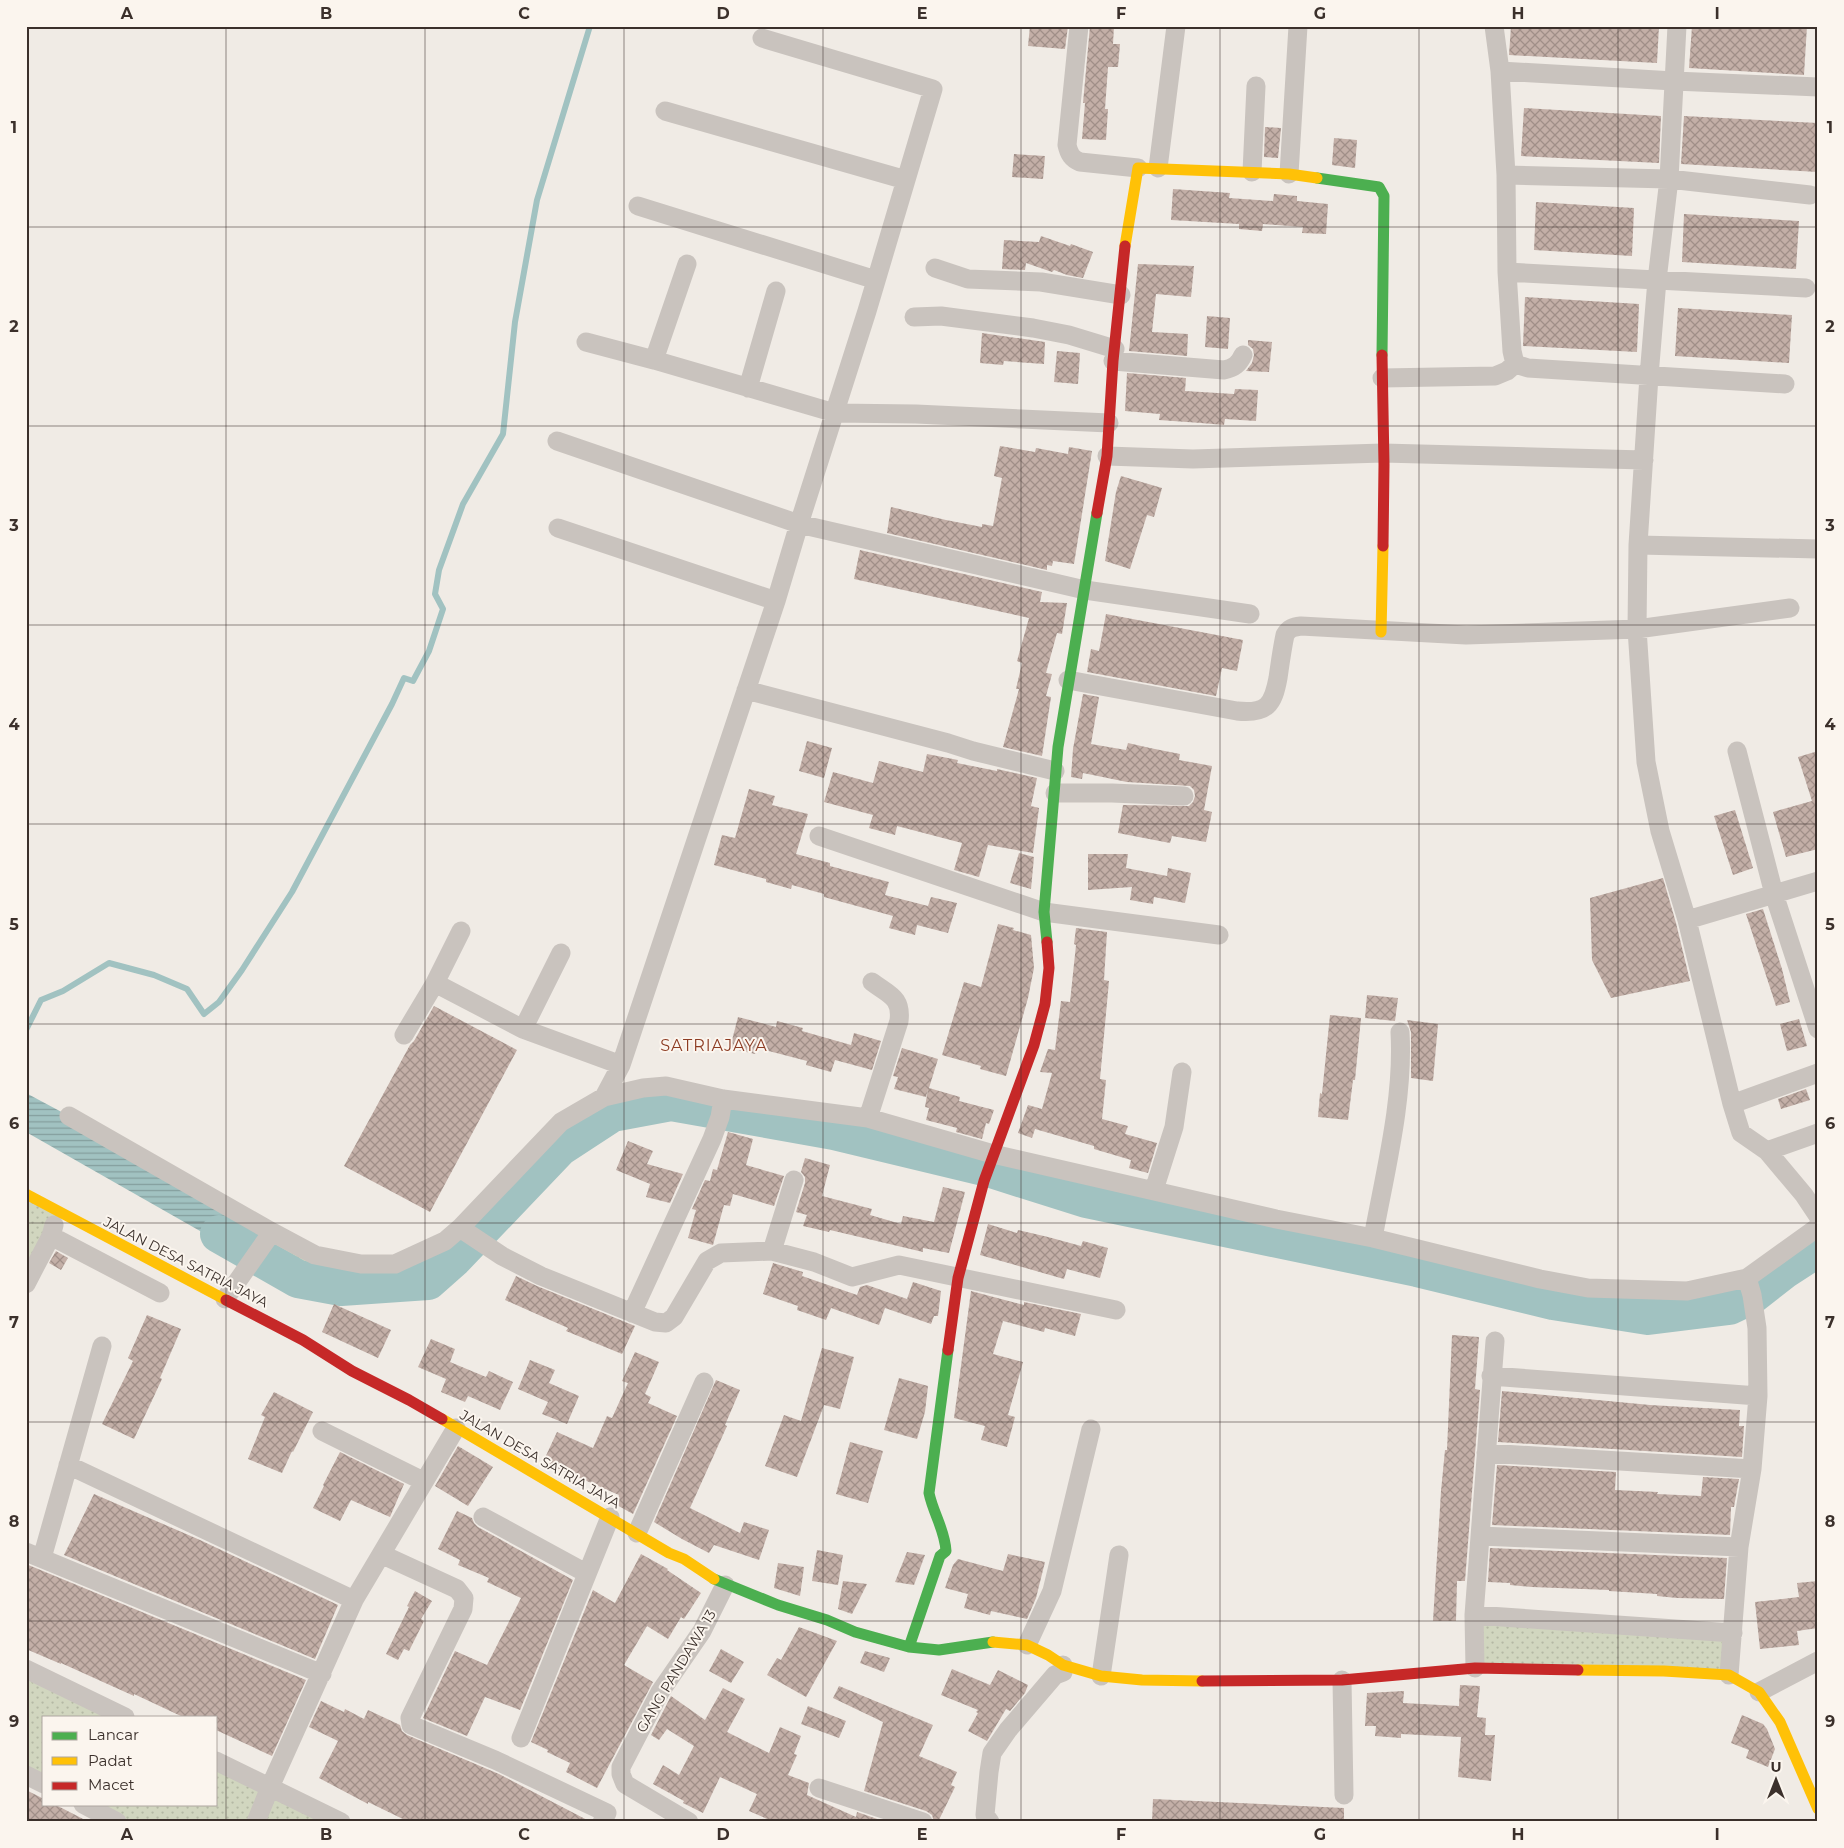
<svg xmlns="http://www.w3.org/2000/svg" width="1844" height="1848" viewBox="0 0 1844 1848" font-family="Montserrat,sans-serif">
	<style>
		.grass { fill: url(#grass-dots) }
		.water { fill: url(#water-rules) }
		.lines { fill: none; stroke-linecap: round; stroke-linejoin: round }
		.stream { stroke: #a1c2c1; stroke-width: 6 }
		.river { stroke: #a1c2c1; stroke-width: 38 }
		.building { fill: url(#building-cross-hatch) }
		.street { stroke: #c9c3be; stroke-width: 19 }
		.fast { stroke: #4caf50; stroke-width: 11 }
		.slow { stroke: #ffc107; stroke-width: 11 }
		.jam { stroke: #c62828; stroke-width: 11 }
		.grid { fill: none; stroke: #3b302b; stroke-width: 1; stroke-opacity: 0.55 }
		.labels { text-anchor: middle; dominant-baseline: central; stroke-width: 4; stroke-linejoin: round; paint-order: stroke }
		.street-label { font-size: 14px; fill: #3b302b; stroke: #fbf5ee }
		.quarter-label { font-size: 16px; letter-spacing: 1px; fill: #8c3b22; stroke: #fbf5ee }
		.neatline { fill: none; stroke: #3b302b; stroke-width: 2 }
		.grid-label { font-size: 16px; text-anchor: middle; font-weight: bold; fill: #3b302b }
	</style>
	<defs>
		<pattern id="grass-dots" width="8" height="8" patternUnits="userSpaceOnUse" patternTransform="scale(1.25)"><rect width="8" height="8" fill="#d1d6bf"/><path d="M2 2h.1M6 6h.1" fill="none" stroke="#b4b8a4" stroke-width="1.8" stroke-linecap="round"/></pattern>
		<pattern id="water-rules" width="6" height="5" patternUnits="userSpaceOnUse" patternTransform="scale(1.25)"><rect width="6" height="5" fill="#a1c2c1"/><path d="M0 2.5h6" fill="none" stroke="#849e9d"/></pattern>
		<pattern id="building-cross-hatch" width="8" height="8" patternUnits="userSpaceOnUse" patternTransform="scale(1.25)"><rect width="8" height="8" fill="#c3afa7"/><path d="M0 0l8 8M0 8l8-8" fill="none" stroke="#a08f88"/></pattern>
	</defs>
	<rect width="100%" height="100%" fill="#f0ebe5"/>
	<path class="grass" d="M643 1088 868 1118 1588 1288 1747 1278 1818 1227V1248L1784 1270 1752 1295 1729 1306 1648 1316 1553 1301 1417 1268 1086 1199 988 1168 834 1131 671 1102 612 1113 560 1147 454 1258 428 1281 341 1287 298 1279 257 1255 272 1232 361 1264 428 1250 561 1122Z
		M26 1194 58 1212 26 1284Z
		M1474 1615 1733 1633 1729 1675 1475 1668Z
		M26 1669 125 1717H44V1784L26 1775Z
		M216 1761 341 1822H117L83 1804H216Z"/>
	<path class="water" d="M26 1093 69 1116 272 1232 251 1260 26 1132Z"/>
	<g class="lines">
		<path class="stream" d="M26 1030 41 1000 63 991 109 963 154 975 187 989 204 1014 219 1002 242 970 292 892 392 704 404 678 413 681 429 651 443 609 435 594 439 570 463 504 503 434 515 322 537 200 590 26"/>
		<path class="river" d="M219 1234 298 1279 341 1287 428 1281 454 1258 560 1147 612 1113 671 1102 834 1131 988 1168 1086 1199 1417 1268 1553 1301 1648 1316 1729 1306 1752 1295 1784 1270 1818 1248"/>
	</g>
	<path class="building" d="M1030 26H1068L1065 49 1028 46Z
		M1090 26H1114L1113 44H1120L1118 67H1108L1105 109H1108L1106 140 1082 139 1085 103H1083Z
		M1511 26H1659L1657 63 1509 55Z
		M1692 26H1807L1804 75 1689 68Z
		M1524 108 1661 116 1659 163 1521 156Z
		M1684 116 1818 123V172L1681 164Z
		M1265 127 1281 128 1278 158 1264 157Z
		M1334 138 1357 140 1355 168 1332 165Z
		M1014 154 1045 156 1043 179 1012 177Z
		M1173 189 1230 193 1229 198 1273 201 1274 194 1297 196V201L1328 204 1326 234 1302 233 1303 227 1263 224 1262 231 1239 229V224L1171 220Z
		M1536 202 1634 208 1632 256 1534 250Z
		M1684 214 1799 221 1796 269 1682 262Z
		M1041 236 1070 246 1071 244 1093 252 1083 278 1067 275 1054 270 1052 272 1026 263 1025 270 1002 269 1004 240 1039 242Z
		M1138 264 1194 266 1191 297 1156 294 1152 332 1188 334 1187 356 1129 351Z
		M1525 297 1639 304 1637 352 1523 346Z
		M1678 308 1792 315 1789 363 1675 356Z
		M1207 316 1230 318 1228 349 1205 347Z
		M982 333 1045 342 1044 364 1004 361 1003 365 980 363Z
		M1248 340 1272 342 1269 372 1246 371 1252 363 1254 355 1253 349 1248 345Z
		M1057 351 1080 353 1078 384 1054 382Z
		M1127 373 1186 378 1185 391 1234 394 1235 389 1258 390 1256 421 1225 419 1224 425 1201 423 1159 420 1160 414 1125 411Z
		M1000 446 1035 452 1036 448 1068 454 1069 447 1092 451 1074 564 1053 561 1052 566 1047 565V570L887 533 891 507 946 520 982 527V524L993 526 1002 478 994 476Z
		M1121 476 1162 488 1154 517 1147 515 1130 569 1105 561 1116 492Z
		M860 550 1042 592 1040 602 1067 603 1062 634 1057 633 1046 673 1052 674 1046 696 1051 697 1042 756 1003 747 1019 689H1016L1022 663 1017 661 1029 618 854 579Z
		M1106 614 1243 640 1237 671 1222 668 1216 696 1087 672 1091 649 1099 651Z
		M1083 694 1099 697 1091 744 1126 750 1128 743 1150 748 1180 754 1179 760 1212 766 1204 810 1212 812 1206 842 1172 836 1170 843 1118 833 1123 805 1189 806 1193 802 1195 796 1194 790 1190 786 1127 782 1083 773 1082 779 1071 777 1073 749Z
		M807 741 832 748 824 778 799 771Z
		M1818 751V849L1786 857 1773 812 1812 801 1798 757Z
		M927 754 958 760 957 763 997 771V769L1037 778 1031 806 1039 808 1033 853 988 845 979 877 954 870 962 843 897 826 895 835 869 828 873 815 824 802 833 772 873 783 879 761 923 772Z
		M749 789 775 796 772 805 808 814 796 854 830 863V866L889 882 885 895 928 906 931 897 957 903 948 933 917 925 915 935 889 928 893 916 824 897V894L792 885 791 889 766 882V879L714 865 722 835 735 838Z
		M1735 810 1753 868 1733 875 1714 816Z
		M1019 853 1034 857 1031 889 1010 883Z
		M1088 854H1128L1126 868 1167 876 1168 868 1191 873 1185 903 1154 897 1153 904 1130 900 1132 887 1088 890Z
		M1663 878 1676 923 1690 981 1611 998 1592 960 1590 898Z
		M1763 909 1782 969 1790 1002 1776 1006 1746 914Z
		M998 924 1014 928 1013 930 1031 935 1034 968 1028 998 1006 1076 980 1069 981 1066 942 1055 964 982 981 987Z
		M1076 928 1107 932 1104 980 1109 981 1100 1079 1106 1080 1102 1119 1128 1126 1125 1134 1157 1143 1148 1173 1129 1168 1131 1160 1094 1149V1146L1035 1129 1032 1138 1018 1133 1028 1105 1042 1109 1052 1073 1040 1072 1048 1049 1055 1050 1061 1001 1070 1002 1076 945 1074 944Z
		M1367 995 1398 998 1395 1021 1365 1018Z
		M434 1006 517 1050 430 1212 344 1166 410 1045 414 1041Z
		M1330 1015 1361 1018 1355 1080H1353L1348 1120 1318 1117 1320 1093 1322 1094Z
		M738 1017 776 1027 777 1021 803 1028 802 1031 851 1045 854 1033 881 1041 872 1070 835 1060 831 1072 806 1065 807 1061 757 1048 755 1054 730 1048Z
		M1799 1019 1807 1046 1787 1051 1780 1024Z
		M1407 1020 1438 1024 1433 1081 1411 1078V1032Z
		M902 1048 938 1059 929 1088 960 1097 959 1101 994 1110 989 1124 986 1123 982 1139 956 1132 957 1128 926 1120 929 1108 925 1107 928 1089 926 1097 894 1089 898 1077 893 1076Z
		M1806 1089 1810 1100 1781 1109 1778 1099Z
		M728 1132 753 1139 746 1165 784 1176 774 1206 733 1194 730 1206 724 1205 713 1245 688 1238 696 1210 692 1209 705 1180 710 1181 713 1169 717 1170Z
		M628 1141 653 1151 647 1164 683 1174 670 1203 646 1197 650 1184 616 1170Z
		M805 1158 830 1165 822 1196 872 1209 870 1215 901 1224 903 1216 934 1222 943 1187 965 1192 949 1253 923 1248V1252L830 1230 829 1232 803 1226 807 1215 796 1212 805 1183V1177L801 1172Z
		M988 1224 1017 1233 1018 1230 1048 1237 1081 1246 1083 1241 1108 1248 1100 1278 1067 1269 1064 1279 980 1255Z
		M56 1251 68 1258 61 1270 49 1263Z
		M773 1263 803 1272 802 1276 857 1295 860 1287 867 1285 907 1299 913 1282 941 1291 938 1316H934L931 1324 885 1308 879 1325 831 1308 826 1320 797 1310 798 1306 763 1294Z
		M516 1276 537 1286 635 1326 622 1354 566 1331 568 1328 505 1300Z
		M971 1291 1024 1305V1302L1081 1314 1075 1336 1045 1328 1044 1332 1003 1321 993 1354 1023 1362 1008 1415 1015 1417 1007 1447 981 1440 985 1426 954 1418Z
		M334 1304 391 1330 378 1358 322 1332Z
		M147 1315 181 1329 160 1378 162 1379 134 1439 102 1424 133 1361 128 1358Z
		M1452 1335 1479 1337 1475 1389 1480 1390 1465 1581H1457L1456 1621H1433L1441 1491 1445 1450H1447Z
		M431 1339 455 1349 450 1362 486 1377 489 1371 513 1382 500 1410 468 1396 465 1402 441 1392 446 1379 418 1367Z
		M822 1348 854 1357 840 1409 824 1405 797 1477 765 1466 784 1415 801 1421Z
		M635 1352 659 1362 645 1394 651 1397 648 1403 677 1416 633 1514 615 1504 619 1495 543 1462 557 1432 593 1448 607 1416 612 1418 628 1383 622 1381Z
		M530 1360 555 1370 549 1383 579 1396 567 1424 542 1414 548 1402 518 1389Z
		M899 1378 928 1386 925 1412 917 1439 884 1430Z
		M716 1380 740 1390 725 1425 727 1426 690 1508 740 1533 744 1522 769 1530 759 1560 714 1545 709 1553 682 1539 654 1522Z
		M1502 1391 1650 1405 1740 1410 1739 1426H1744L1742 1457 1498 1442Z
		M274 1392 313 1412 293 1452 292 1451 282 1473 248 1459 265 1417 261 1415Z
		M850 1442 883 1451 868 1503 836 1494Z
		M458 1446 493 1467 468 1506 435 1486Z
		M340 1452 404 1484 390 1517 351 1500 340 1521 313 1508 324 1486 323 1485Z
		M1497 1465 1616 1472 1615 1490 1658 1492 1657 1494 1701 1496 1703 1477 1739 1479 1734 1507H1731L1730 1535 1492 1525Z
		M94 1494 200 1540 338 1605 315 1659 64 1555Z
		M457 1511 472 1518 474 1523 478 1527 573 1580 520 1710 485 1697 467 1736 423 1718 455 1651 487 1665 521 1598 487 1582 489 1578 458 1565 460 1560 438 1549Z
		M1490 1548 1727 1558 1724 1599 1677 1598 1657 1596V1594L1609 1591V1590L1532 1587 1510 1585V1583L1488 1582Z
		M817 1550 843 1555 838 1585 812 1581Z
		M907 1552 925 1555 914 1585 895 1582Z
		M641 1554 668 1569 667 1570 701 1593 684 1619 681 1617 668 1639 647 1626 624 1665 653 1682 597 1788 566 1772 570 1763 547 1752 548 1750 531 1742 593 1590 615 1603Z
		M1008 1554 1045 1562 1036 1598 1027 1619 991 1611 990 1615 964 1608 968 1594 945 1588 953 1565 958 1559 1003 1571Z
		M778 1563 804 1567 800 1596 774 1588Z
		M26 1564 306 1680 272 1756 216 1730V1717H183L134 1694V1696L61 1663V1664L26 1649Z
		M843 1581 867 1584 852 1614 838 1609Z
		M1818 1581V1628L1797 1631 1799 1645 1760 1649 1755 1602 1799 1597 1797 1583Z
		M415 1591 432 1601 421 1619 424 1621 409 1651 404 1649 398 1660 386 1654 409 1607 407 1606Z
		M799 1627 837 1641 806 1697 767 1675 777 1658 781 1660Z
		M721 1649 744 1662 731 1683 709 1671Z
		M865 1651 890 1658 884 1672 860 1663Z
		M952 1669 990 1685 998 1670 1028 1685 1025 1693 1010 1711 1006 1709 987 1741 968 1731 978 1713 976 1712 978 1710 941 1695Z
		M1460 1685 1480 1686 1477 1717 1486 1718 1485 1735H1495L1491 1781 1458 1777 1461 1737 1401 1734V1738L1375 1736 1376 1726H1365L1367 1693 1404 1691 1403 1703 1459 1706Z
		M839 1686 933 1725 919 1756 957 1772 951 1785 955 1787 938 1822H934L932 1815 926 1811 864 1791 883 1722 833 1698Z
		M723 1688 745 1699 727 1732 769 1753 780 1727 801 1736 794 1754 797 1755 788 1775 809 1783 807 1795 856 1817 857 1812 886 1822H774L749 1811 757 1794 720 1777 703 1813 683 1803 684 1801 653 1784 663 1765 679 1775 694 1746 667 1729 659 1740 651 1735 671 1696 705 1720Z
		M321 1701 344 1712 345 1709 364 1719 368 1710 400 1725 402 1731 407 1735 499 1774 591 1822H409L368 1802V1804L319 1778 338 1741 309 1727Z
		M808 1706 846 1721 839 1738 801 1724Z
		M1742 1715 1763 1724 1767 1729 1775 1749 1768 1767 1746 1758 1749 1750 1731 1743Z
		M26 1790 44 1799V1804H54L89 1822H26Z
		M1153 1799 1344 1808V1822H1152Z"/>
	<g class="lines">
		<path class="street" d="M1079 26 1067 145C1069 154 1072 159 1080 162L1138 168
			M1494 26 1500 71 1506 175 1507 272 1512 351 1515 364 1528 368 1785 384
			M1677 26 1669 179 1657 280 1649 376 1638 545 1637 629 1646 762 1660 831 1687 920 1732 1104 1741 1133 1767 1151 1804 1195 1818 1216
			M1500 71 1674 81 1818 87
			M665 111 906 180
			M1158 168 1176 26
			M1252 172 1256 86
			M1289 174 1298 26
			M1506 175 1669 179 1810 195
			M638 206 876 280
			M935 268 968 279 1041 282 1121 295
			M1507 272 1806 288
			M914 317 941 316 1033 328 1069 335 1115 349
			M586 342 654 360 835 413 916 414 1109 423
			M654 360 687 264
			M1113 361 1224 370C1234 368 1239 364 1243 355
			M1382 378 1495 376 1507 371 1515 364
			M748 388 776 291
			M557 441 799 524 1085 590 1250 614
			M1107 456 1193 459 1383 453 1644 460
			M558 528 776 601
			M1638 545 1818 549
			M1068 680 1237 711C1267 714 1273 705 1278 678 1280 664 1282 649 1285 635 1289 628 1293 627 1301 626L1466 635 1637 629 1790 608
			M746 690 948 743 973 751 1055 771
			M1737 751 1774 894 1818 1029
			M1055 793H1112L1184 796
			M819 836 1044 912 1219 935
			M1687 920 1818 881
			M435 983 461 931
			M523 1029 561 953
			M404 1035 435 983 523 1029 621 1065
			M604 1097 621 1065 776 601 799 524 867 311 933 89 762 38
			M1732 1104 1818 1073
			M69 1116 272 1232 315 1255 361 1264H395L445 1241 460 1228 561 1122 604 1097 643 1088 666 1086 723 1099 868 1118 993 1154 1276 1219 1373 1238 1540 1279 1588 1288 1687 1291 1747 1278 1818 1227
			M868 1118 899 1021C902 997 889 995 872 982
			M1767 1151 1818 1133
			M1154 1190 1174 1127 1182 1072
			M460 1228 502 1256 541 1276 655 1322 666 1323 674 1317 707 1261 721 1253 772 1251 814 1262 852 1277 899 1265 1116 1310
			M51 1236 160 1293
			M1373 1238C1385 1172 1404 1099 1400 1032
			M772 1251 794 1180
			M26 1284 51 1236 54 1225
			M225 1299 272 1232
			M632 1313 712 1139 720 1117 723 1099
			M1491 1376 1758 1396
			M322 1431 423 1481
			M1486 1453 1752 1469
			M68 1465 354 1600
			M483 1517 586 1573
			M637 1533 704 1382
			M1481 1536 1739 1547
			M26 1552 322 1674
			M383 1555 457 1589 464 1598 463 1609 410 1718 411 1725 495 1760 607 1813 602 1822
			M42 1558 102 1346
			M1474 1615 1733 1633
			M1027 1645 1052 1591 1091 1429
			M1475 1668 1474 1615 1495 1341
			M26 1669 125 1717
			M1729 1675 1739 1547 1752 1469 1758 1396 1757 1328 1752 1295 1747 1278
			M1101 1676 1119 1555
			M1342 1680 1344 1795
			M1759 1692 1818 1661
			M521 1738 610 1517
			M216 1761 341 1822
			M26 1775 44 1784
			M819 1788 923 1822
			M83 1804 117 1822
			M256 1822 270 1787 354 1600 456 1428
			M689 1822 625 1784 621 1774V1767L660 1692 702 1631 725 1585
			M990 1822 985 1815 989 1772 992 1753 1008 1730 1055 1675 1063 1672V1665"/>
		<path class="fast" d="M1317 178 1379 187 1384 196 1382 355
			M1047 942 1044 912 1058 747 1097 513
			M714 1579 778 1605 827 1620 855 1632 909 1647 939 1650 993 1642
			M909 1647 940 1556 946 1551C945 1530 933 1513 929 1493L948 1350"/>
		<path class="slow" d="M1125 246 1138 168 1289 174 1317 178
			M1381 632 1383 546
			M26 1194 226 1300
			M442 1419 669 1553 684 1559 714 1579
			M993 1642 1027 1645 1048 1655 1063 1665 1101 1676 1142 1680 1202 1681
			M1578 1670 1664 1671 1729 1675 1759 1692 1780 1722 1818 1809"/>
		<path class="jam" d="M1382 355 1384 465 1383 546
			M1097 513 1107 456 1113 361 1125 246
			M226 1300 303 1340 352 1371 409 1400 442 1419
			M948 1350 958 1278 984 1181 1034 1045 1045 1004 1049 968 1047 942
			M1202 1681 1342 1680 1475 1668 1578 1670"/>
	</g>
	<path class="grid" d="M226 26V1822M425 26V1822M624 26V1822M823 26V1822M1021 26V1822M1220 26V1822M1419 26V1822M1618 26V1822M26 227H1818M26 426H1818M26 625H1818M26 824H1818M26 1024H1818M26 1223H1818M26 1422H1818M26 1621H1818"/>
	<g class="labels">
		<g class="street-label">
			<text transform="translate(186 1262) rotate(27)">JALAN DESA SATRIA JAYA</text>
			<text transform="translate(540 1459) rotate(30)">JALAN DESA SATRIA JAYA</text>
			<text transform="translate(676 1671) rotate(-59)">GANG PANDAWA 13</text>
		</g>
		<g class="quarter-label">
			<text x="714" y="1045">SATRIAJAYA</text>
		</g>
	</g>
	<rect width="1844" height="1848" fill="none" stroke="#fbf5ee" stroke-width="55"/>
	<rect x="42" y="1716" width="175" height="90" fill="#fbf5ee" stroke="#aea6a0"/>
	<rect x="52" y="1732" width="25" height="8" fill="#4caf50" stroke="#aea6a0"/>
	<text x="88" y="1740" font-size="15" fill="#3b302b">Lancar</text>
	<rect x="52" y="1757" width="25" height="8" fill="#ffc107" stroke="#aea6a0"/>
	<text x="88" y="1766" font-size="15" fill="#3b302b">Padat</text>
	<rect x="52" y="1782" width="25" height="8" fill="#c62828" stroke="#aea6a0"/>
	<text x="88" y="1790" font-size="15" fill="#3b302b">Macet</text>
	<g transform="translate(1776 1780)" stroke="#fbf5ee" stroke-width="4" paint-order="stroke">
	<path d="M0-4L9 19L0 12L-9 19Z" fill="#3b302b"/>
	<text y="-8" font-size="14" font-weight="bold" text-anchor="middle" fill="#3b302b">U</text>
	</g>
	<rect x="28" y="28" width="1788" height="1792" class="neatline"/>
	<g class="grid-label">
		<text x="127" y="19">A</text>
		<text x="326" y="19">B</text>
		<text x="524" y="19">C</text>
		<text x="723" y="19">D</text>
		<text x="922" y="19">E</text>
		<text x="1121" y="19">F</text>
		<text x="1320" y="19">G</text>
		<text x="1518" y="19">H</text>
		<text x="1717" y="19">I</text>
		<text x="14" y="133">1</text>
		<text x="1830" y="133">1</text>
		<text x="14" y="332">2</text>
		<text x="1830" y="332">2</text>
		<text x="14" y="531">3</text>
		<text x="1830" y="531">3</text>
		<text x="14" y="730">4</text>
		<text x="1830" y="730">4</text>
		<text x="14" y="930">5</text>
		<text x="1830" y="930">5</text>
		<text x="14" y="1129">6</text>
		<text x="1830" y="1129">6</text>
		<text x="14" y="1328">7</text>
		<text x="1830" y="1328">7</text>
		<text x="14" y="1527">8</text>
		<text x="1830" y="1527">8</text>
		<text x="14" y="1727">9</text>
		<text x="1830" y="1727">9</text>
		<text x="127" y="1840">A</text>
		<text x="326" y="1840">B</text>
		<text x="524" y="1840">C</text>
		<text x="723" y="1840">D</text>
		<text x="922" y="1840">E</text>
		<text x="1121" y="1840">F</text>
		<text x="1320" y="1840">G</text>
		<text x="1518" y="1840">H</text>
		<text x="1717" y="1840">I</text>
	</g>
</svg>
